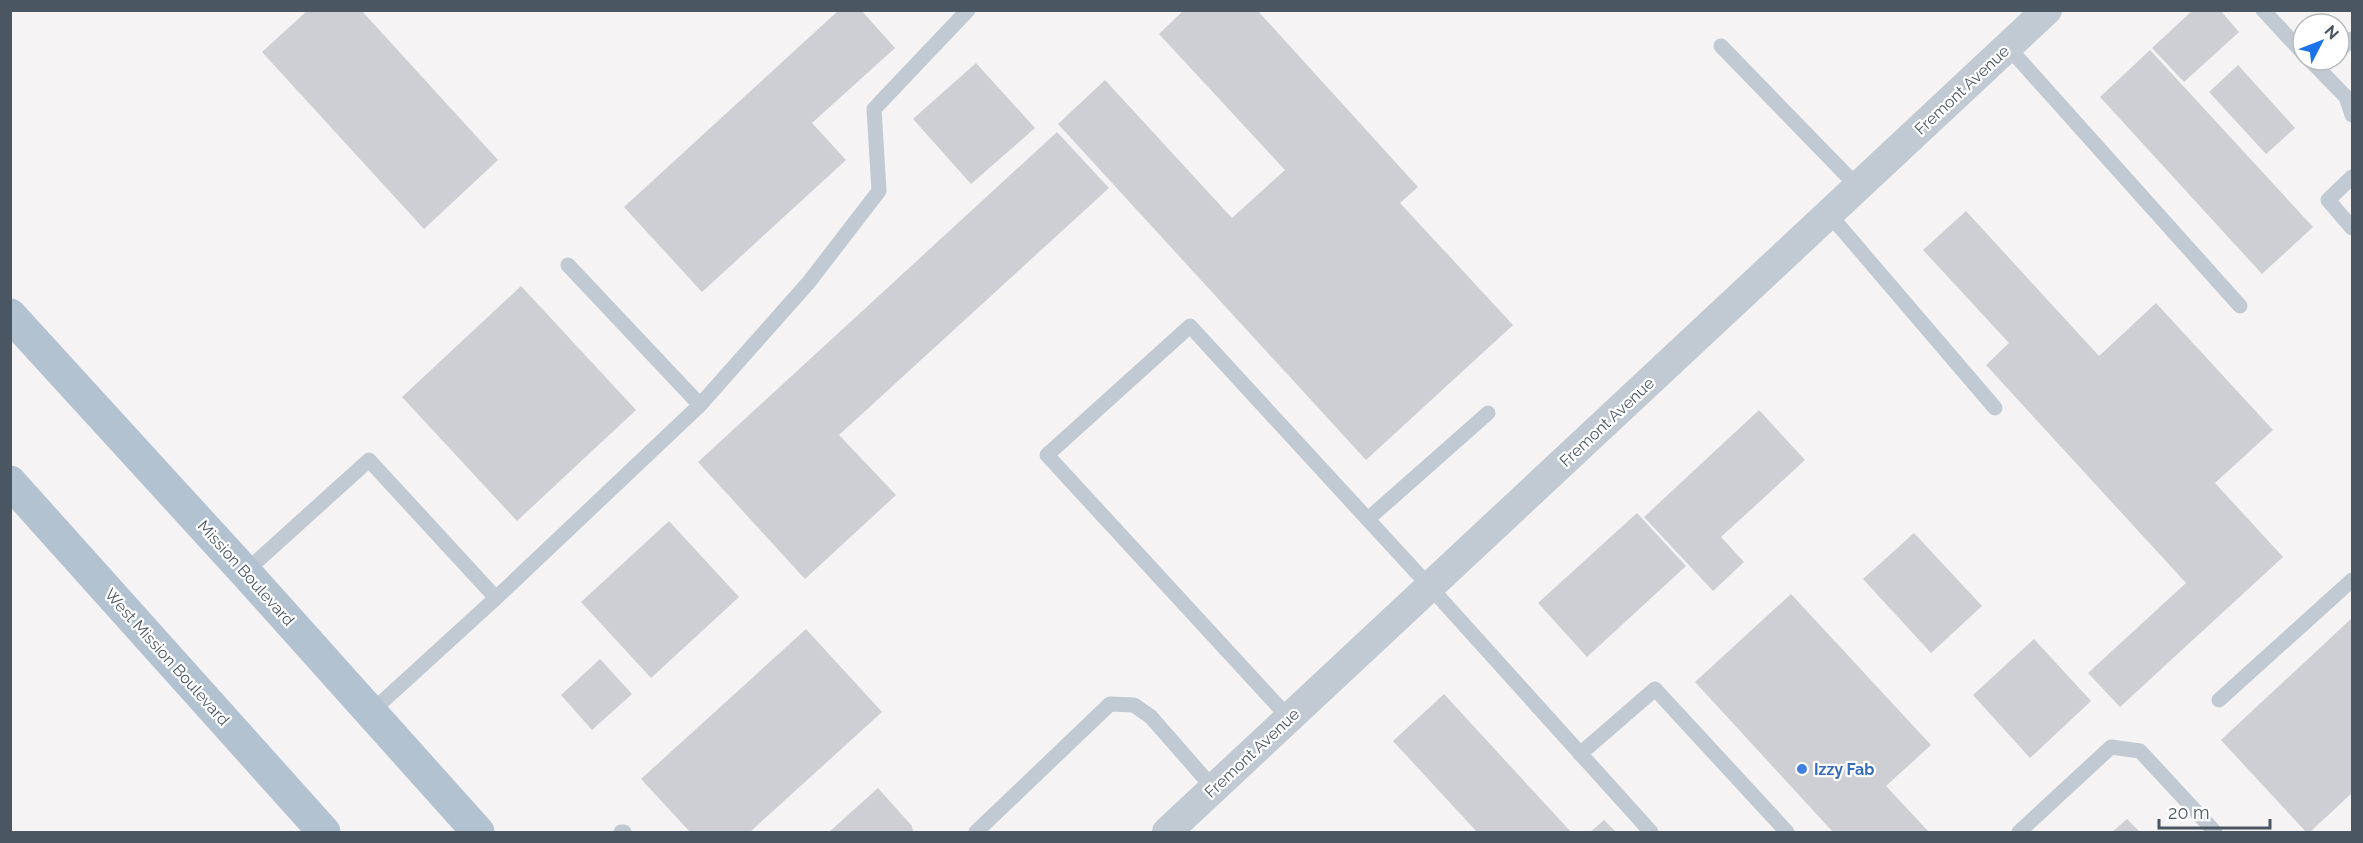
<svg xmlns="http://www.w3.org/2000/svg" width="2363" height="843" viewBox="0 0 2363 843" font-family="Raleway,sans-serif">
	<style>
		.building { fill: #cdcfd5 }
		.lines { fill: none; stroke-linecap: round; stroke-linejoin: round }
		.service { stroke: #c1cad2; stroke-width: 15 }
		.minor { stroke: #c1cad2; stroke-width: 30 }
		.primary { stroke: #b3c2d1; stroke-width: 33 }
		.shop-dot { fill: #3f7fe0; stroke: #fff; stroke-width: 2 }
		.labels { text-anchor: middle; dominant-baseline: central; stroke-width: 4.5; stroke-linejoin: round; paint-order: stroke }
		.street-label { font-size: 16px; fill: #4a5661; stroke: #fff }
		.shop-label { font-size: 16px; font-weight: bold; fill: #366cbe; stroke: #fff; text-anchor: start }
	</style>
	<rect width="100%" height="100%" fill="#f5f3f3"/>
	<path class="building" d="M308 10H361L498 160 424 229 262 52Z
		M839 10H861L895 48 812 123 846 160 702 292 624 207Z
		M1184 10H1257L1418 187 1400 203 1513 325 1366 460 1058 124 1105 80 1232 218 1285 170 1159 34Z
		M2193 10H2220L2239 32 2184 82 2152 48Z
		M2150 50 2313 227 2262 274 2100 97Z
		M976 63 1035 128 971 184 913 119Z
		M2238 65 2295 128 2266 154 2209 92Z
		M1057 132 1109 188 839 435 896 495 805 579 698 462Z
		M1966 211 2099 356 2156 303 2273 430 2215 483 2283 557 2120 707 2088 673 2186 583 1986 365 2009 343 1923 250Z
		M521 286 636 410 517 521 402 397Z
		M1759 410 1805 460 1721 537 1744 562 1713 591 1644 517Z
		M1637 513 1686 566 1587 657 1538 603Z
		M669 521 739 597 651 678 581 602Z
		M1914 533 1982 606 1931 653 1863 579Z
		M1791 594 1931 745 1886 786 1929 832H1833L1695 682Z
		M2352 618V793L2310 832H2306L2221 740Z
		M806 629 882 712 750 832H690L641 779Z
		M2034 639 2091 701 2030 758 1973 695Z
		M600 659 632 694 592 730 561 695Z
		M1444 694 1571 832H1477L1393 741Z
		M878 788 912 826 913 832H829Z
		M2127 819 2140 832H2112Z
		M1604 820 1616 832H1590Z"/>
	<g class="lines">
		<path class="service" d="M2263 10 2303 53
			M1721 46 1858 187
			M2008 47 2240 306
			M2339 51 2352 39
			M2310 60 2346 97 2352 115
			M2352 177 2328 200 2352 228
			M1829 214 1995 408
			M568 265 700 405
			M1368 519 1488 413
			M245 572 369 460 496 598
			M2219 700 2352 580
			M371 712 496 598 700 405 809 282 879 191 874 109 968 10
			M1289 718 1047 455 1190 326 1430 587 1651 832
			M1580 754 1655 689 1787 832
			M621 832H624
			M976 832 1110 704 1134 705 1151 717 1214 789
			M2019 832 2111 747 2140 751 2215 832"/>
		<path class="minor" d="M1167 832 2047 10"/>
		<path class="primary" d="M10 315 245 572 478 832
			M10 482 324 832"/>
	</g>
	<circle class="shop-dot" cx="1802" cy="769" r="6"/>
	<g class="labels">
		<g class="street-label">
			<text transform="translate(1962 90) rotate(-43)">Fremont Avenue</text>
			<text transform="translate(1607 422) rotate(-43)">Fremont Avenue</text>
			<text transform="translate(246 573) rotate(48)">Mission Boulevard</text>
			<text transform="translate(167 657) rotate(48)">West Mission Boulevard</text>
			<text transform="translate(1252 753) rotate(-43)">Fremont Avenue</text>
		</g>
		<g class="shop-label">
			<text x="1814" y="769">Izzy Fab</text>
		</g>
	</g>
	<rect width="2363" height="843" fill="none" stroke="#4a5661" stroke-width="24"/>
	<g transform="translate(2321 42) rotate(48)"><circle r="28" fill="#ffffff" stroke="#b7bbc0" stroke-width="1.5"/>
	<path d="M0-4.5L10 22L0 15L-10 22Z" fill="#1a73e8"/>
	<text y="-9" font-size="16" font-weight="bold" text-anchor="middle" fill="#4a5661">N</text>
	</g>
	<path d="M2159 819v9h111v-9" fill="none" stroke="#4a5661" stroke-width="3"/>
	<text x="2168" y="819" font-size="18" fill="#4a5661" stroke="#ffffff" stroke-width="4.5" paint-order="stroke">20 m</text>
</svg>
